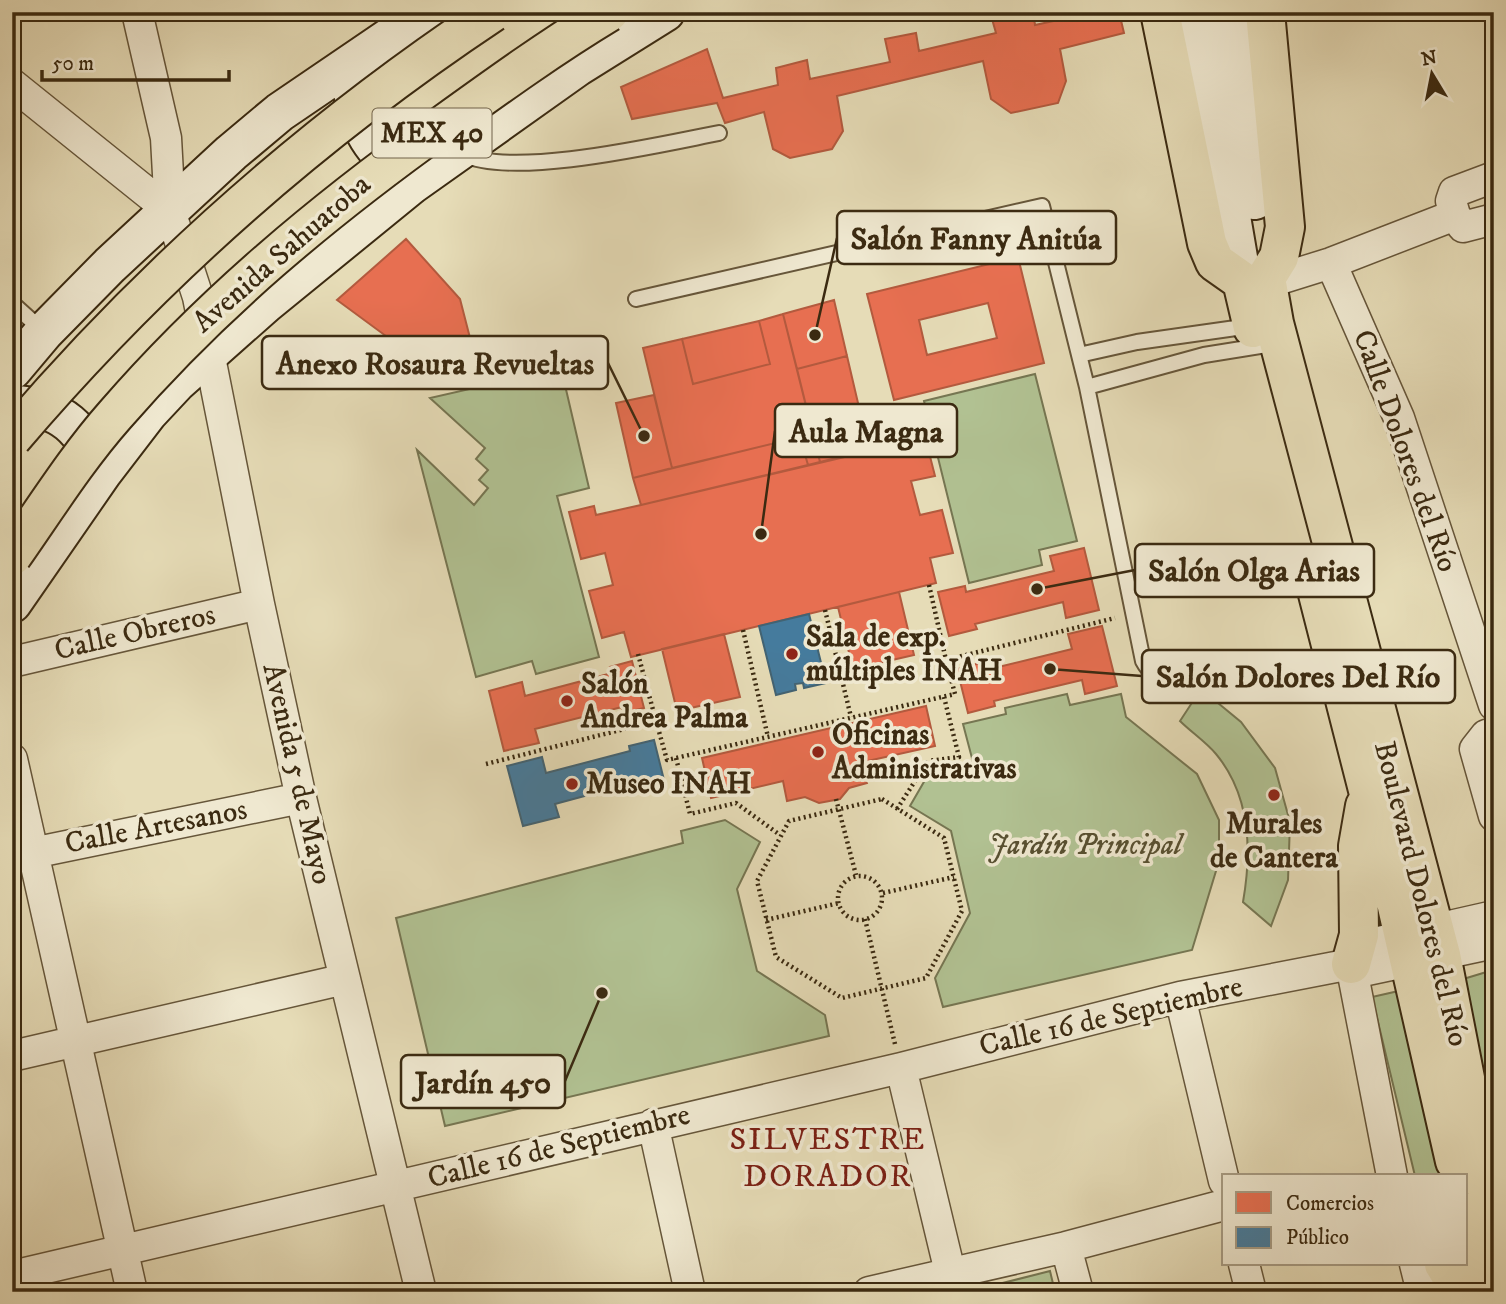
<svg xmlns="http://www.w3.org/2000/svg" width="1506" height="1304" viewBox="0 0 1506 1304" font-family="'IM FELL DW Pica',serif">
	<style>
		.green { fill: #b1c192; stroke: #767652; stroke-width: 2 }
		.shops { fill: #e76f51; stroke: #b35a3e; stroke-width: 2; fill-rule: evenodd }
		.public { fill: #457b9d; stroke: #426373; stroke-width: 2 }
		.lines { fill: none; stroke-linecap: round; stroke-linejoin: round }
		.lane-casing { stroke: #66563a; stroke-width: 18 }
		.street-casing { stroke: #66563a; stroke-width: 33 }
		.secondary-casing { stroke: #3b2a11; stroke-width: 42 }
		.primary-casing { stroke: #3b2a11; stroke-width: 42 }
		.path { stroke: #3b2a11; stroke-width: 4.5; stroke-dasharray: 2 3.5; stroke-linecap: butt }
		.lane { stroke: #efe8d0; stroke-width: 14 }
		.street { stroke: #efe8d0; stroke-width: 30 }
		.secondary { stroke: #efe8d0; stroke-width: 38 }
		.primary { stroke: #e6dcb7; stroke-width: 38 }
		.primary-bridge-casing { stroke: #3b2a11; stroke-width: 42; stroke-linecap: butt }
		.primary-bridge { stroke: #e6dcb7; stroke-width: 38 }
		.poi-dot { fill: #8f2418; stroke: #efe8d0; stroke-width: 2.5 }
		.labels { text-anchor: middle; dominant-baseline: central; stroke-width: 7; stroke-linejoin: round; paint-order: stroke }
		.shield { fill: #efe8d0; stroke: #71634a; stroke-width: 2 }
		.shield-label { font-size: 28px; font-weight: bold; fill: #3b2a11 }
		.street-label { font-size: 30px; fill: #3b2a11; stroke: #efe8d0 }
		.poi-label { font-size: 30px; font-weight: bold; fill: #3b2a11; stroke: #efe8d0; text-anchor: start }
		.park-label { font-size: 30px; font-style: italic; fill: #585031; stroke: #efe8d0 }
		.neighbourhood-label { font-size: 32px; letter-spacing: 2px; fill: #7a1f14; stroke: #efe8d0 }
		.leader { fill: none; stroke: #3b2a11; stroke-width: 2.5 }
		.callout-dot { fill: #3b2a11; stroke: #efe8d0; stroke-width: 2.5 }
		.callout { fill: #efe8d0; stroke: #3b2a11; stroke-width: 2.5 }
		.callout-label { font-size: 32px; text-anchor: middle; font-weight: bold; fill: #3b2a11 }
	</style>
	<rect width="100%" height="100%" fill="#e6dcb7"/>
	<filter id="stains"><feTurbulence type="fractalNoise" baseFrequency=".00286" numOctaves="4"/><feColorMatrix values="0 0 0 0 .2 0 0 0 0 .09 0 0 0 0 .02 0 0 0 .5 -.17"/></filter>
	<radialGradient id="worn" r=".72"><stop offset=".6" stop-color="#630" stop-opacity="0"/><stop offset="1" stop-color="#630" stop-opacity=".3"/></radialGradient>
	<path class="green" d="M561 368 589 488 557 496 599 657 536 674 532 661 476 677 417 450 474 505 488 488 479 480 488 470 476 459 485 448 430 398Z
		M1035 374 1077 541 1039 550 1042 565 969 583 924 401Z
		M1201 689 1241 722 1275 768 1290 822 1288 880 1271 926 1243 902C1252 851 1251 796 1216 754 1206 742 1191 732 1180 721Z
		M1067 694 1070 705 1121 694 1126 717 1197 774 1219 820V861L1192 950 943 1007 935 978 970 913 951 831 910 806 932 768 973 762 963 724 1006 714 1005 708Z
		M725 820 760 842 737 889 757 971 825 1015 829 1036 445 1126 396 918 683 843 681 831Z
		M1493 970 1494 973V1171L1460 980Z
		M1403 990 1443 1176H1415L1372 997Z
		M1050 1271 1055 1292H967Z"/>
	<path class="shops" d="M990 12H1033L1035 25 1095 12H1119L1124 33 1060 49 1066 81 1058 103 1011 113 991 99 983 61 837 96 843 131 832 149 790 158 773 149 764 112 725 123 717 103 632 119 621 87 707 49 723 98 778 85 776 68 807 60 810 79 890 62 885 39 916 33 919 51 996 33Z
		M406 239 460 299 479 373 418 388 405 350 337 300Z
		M1018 257 1044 363 894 400 867 294ZM988 303 997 338 927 355 919 320Z
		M834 300 847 356 797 369 783 314Z
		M783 314 820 462 808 465 800 437 672 468 643 348 682 339 693 384 770 364 759 321Z
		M759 321 770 364 693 384 682 339Z
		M847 356 869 450 820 462 797 369Z
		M654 395 672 468 633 478 616 403Z
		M923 429 935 476 911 481 920 515 942 510 953 553 930 558 936 583 631 657 624 632 602 638 589 591 613 585 605 553 581 559 569 512 594 506 596 515 641 505 900 444 897 435Z
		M800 437 808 465 641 505 633 478Z
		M1084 548 1099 610 1066 618 1063 602 975 624 977 629 949 636 938 592 965 586 966 592 1054 571 1050 556Z
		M899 592 914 655 853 669 838 607Z
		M1102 626 1117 686 1085 694 1082 680 994 701 995 706 968 713 957 669 984 662 986 670 1072 649 1068 634Z
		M724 634 740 697 677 711 662 649Z
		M632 661 644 708 623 713 622 707 535 729 539 743 504 751 489 691 522 682 525 696 612 673 610 667Z
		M926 706 935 746 863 762 867 783 849 788 840 799 819 803 805 797 787 801 783 781 711 798 702 758Z"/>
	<path class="public" d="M809 614 826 683 804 688 803 683 795 684 796 690 776 695 759 626Z
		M654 740 664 780 641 786 640 781 555 804 559 817 523 826 507 766 542 757 546 773 630 751 629 746Z"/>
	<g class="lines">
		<defs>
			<path id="lane" d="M463 154C512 179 662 144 719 133
				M636 299 1042 206 1087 387 1143 661C1159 691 1186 678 1213 672
				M12 303 43 331
				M1079 355 1137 342 1250 326
				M1087 387 1204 355 1273 344"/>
			<path id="street" d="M137 12 166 138 170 211 198 297 259 604 301 798 421 1292
				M12 84 170 211
				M1455 215 1463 227 1494 219
				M1331 263 1399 418 1494 705
				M1267 283 1331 263 1455 215 1451 201 1454 192 1494 177
				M12 662 259 604
				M1494 733 1486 735 1475 749 1494 816
				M12 759 132 1292
				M13 857 301 798
				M1351 964 1392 1176
				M1351 964 1366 945 1494 916
				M1180 997 1224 1181
				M12 1056 345 979
				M901 1068 950 1272
				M653 1124 690 1292
				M1066 1247 1078 1292
				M1244 1264 1251 1292
				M1415 1264 1422 1292
				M12 1276 901 1068 1180 997 1351 964 1367 970 1494 943
				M869 1292 1066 1247 1224 1205"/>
			<path id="secondary" d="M1196 12 1242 281
				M1227 12 1255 200
				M353 78C351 126 377 154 411 185
				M12 370 44 332 110 265 231 153 280 112 427 12
				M12 405C63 406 83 429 102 473
				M12 603 102 473 148 413 177 382 265 304 411 185 577 67 665 12"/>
			<path id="primary" d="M1160 12 1207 243 1215 262 1242 281 1253 328
				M1265 12 1285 227 1279 257 1266 278 1274 323 1441 955 1494 1227
				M1318 594 1391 880 1455 1161
				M1351 964 1359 935 1358 846 1365 806
				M1466 1213 1482 1292
				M1444 1264 1461 1292"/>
		</defs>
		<use href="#lane" class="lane-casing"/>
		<use href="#street" class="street-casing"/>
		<use href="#secondary" class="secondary-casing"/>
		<use href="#primary" class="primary-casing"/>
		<path class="path" d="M929 585 946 660
			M825 610 851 717
			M743 630 768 737
			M638 654 656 721
			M676 758 690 814 736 803 780 835
			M486 764 656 721 667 760 955 694 946 660 1115 618
			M836 799 856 875
			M882 799 944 838 962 911 926 978 842 998 776 957 757 881 789 821Z
			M897 809 928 761 959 757 944 697
			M838 898a22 22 0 1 1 44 0a22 22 0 1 1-44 0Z
			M883 893 954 877
			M865 919 895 1044
			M766 920 839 903"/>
		<use href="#lane" class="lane"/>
		<use href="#street" class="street"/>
		<use href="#secondary" class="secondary"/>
		<use href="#primary" class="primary"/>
		<defs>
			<path id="primary-bridge" d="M12 438C151 275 314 131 493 12
				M12 556C45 509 77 458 115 415 212 303 323 211 443 125 497 86 551 47 609 12"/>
		</defs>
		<use href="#primary-bridge" class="primary-bridge-casing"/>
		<use href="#primary-bridge" class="primary-bridge"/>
	</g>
	<g class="poi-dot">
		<circle cx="792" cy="654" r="7"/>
		<circle cx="567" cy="701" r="7"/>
		<circle cx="818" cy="752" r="7"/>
		<circle cx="572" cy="784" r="7"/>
		<circle cx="1274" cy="795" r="7"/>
	</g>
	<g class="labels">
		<rect class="shield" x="372.5" y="108.5" width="119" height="49" rx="5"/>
		<g class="shield-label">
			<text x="432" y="133">MEX 40</text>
		</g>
		<g class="street-label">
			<text transform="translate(282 254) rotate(-41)">Avenida Sahuatoba</text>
			<text transform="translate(1405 451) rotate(70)">Calle Dolores del Río</text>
			<text transform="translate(135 633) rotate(-13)">Calle Obreros</text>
			<text transform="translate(297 774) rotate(77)">Avenida 5 de Mayo</text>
			<text transform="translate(156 827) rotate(-11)">Calle Artesanos</text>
			<text transform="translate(1421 894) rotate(76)">Boulevard Dolores del Río</text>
			<text transform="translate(1111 1017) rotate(-13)">Calle 16 de Septiembre</text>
			<text transform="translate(559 1147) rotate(-14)">Calle 16 de Septiembre</text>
		</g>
		<g class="poi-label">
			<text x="806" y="637">Sala de exp.<tspan x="806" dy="34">múltiples INAH</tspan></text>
			<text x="581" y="684">Salón<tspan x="581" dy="34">Andrea Palma</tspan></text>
			<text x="832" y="735">Oficinas<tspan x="832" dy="34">Administrativas</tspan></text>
			<text x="586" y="784">Museo INAH</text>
			<text x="1274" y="824" text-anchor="middle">Murales<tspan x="1274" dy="34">de Cantera</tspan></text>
		</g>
		<g class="park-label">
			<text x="1085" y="845">Jardín Principal</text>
		</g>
		<g class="neighbourhood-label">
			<text x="828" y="1140">SILVESTRE<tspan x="828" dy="37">DORADOR</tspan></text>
		</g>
	</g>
	<path class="leader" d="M815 335L837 238M644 436L608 363M761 534L775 431M1037 589L1135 570M1050 669L1142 676M602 993L565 1081"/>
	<g class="callout-dot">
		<circle cx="815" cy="335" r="7"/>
		<circle cx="644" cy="436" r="7"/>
		<circle cx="761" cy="534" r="7"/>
		<circle cx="1037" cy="589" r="7"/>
		<circle cx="1050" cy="669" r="7"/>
		<circle cx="602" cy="993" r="7"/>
	</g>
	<g class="callout">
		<rect x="837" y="211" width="279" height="53" rx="7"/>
		<rect x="262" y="336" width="346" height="53" rx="7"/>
		<rect x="775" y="404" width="182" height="53" rx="7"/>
		<rect x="1135" y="544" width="239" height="53" rx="7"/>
		<rect x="1142" y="650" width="313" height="53" rx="7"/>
		<rect x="401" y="1055" width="164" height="53" rx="7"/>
	</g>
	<g class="callout-label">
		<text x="976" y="249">Salón Fanny Anitúa</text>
		<text x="435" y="374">Anexo Rosaura Revueltas</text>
		<text x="866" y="442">Aula Magna</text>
		<text x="1254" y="581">Salón Olga Arias</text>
		<text x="1298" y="687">Salón Dolores Del Río</text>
		<text x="483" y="1093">Jardín 450</text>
	</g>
	<rect width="1506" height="1304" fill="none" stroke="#e6dcb7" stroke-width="42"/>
	<rect x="14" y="14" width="1478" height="1276" fill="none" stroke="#3b2a11" stroke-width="3.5"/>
	<rect x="21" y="21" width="1464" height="1262" fill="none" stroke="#3b2a11" stroke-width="2"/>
	<rect x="1222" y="1174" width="245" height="91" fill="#efe8d0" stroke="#a79c84" stroke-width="2"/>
	<rect x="1236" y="1192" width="35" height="21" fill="#e76f51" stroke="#a79c84" stroke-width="2"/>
	<text x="1286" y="1210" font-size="21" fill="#3b2a11">Comercios</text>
	<rect x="1236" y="1227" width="35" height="21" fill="#457b9d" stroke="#a79c84" stroke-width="2"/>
	<text x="1286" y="1244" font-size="21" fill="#3b2a11">Público</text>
	<g transform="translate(1432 74) rotate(350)" stroke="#efe8d0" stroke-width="5" paint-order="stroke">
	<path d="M0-5L12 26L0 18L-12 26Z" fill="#3b2a11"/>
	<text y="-10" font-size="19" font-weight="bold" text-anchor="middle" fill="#3b2a11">N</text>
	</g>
	<path d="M42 70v10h187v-10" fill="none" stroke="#3b2a11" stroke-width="3.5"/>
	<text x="52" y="70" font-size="21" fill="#3b2a11" stroke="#efe8d0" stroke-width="5" paint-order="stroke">50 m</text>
	<rect width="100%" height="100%" filter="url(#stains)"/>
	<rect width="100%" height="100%" fill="url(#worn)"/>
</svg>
